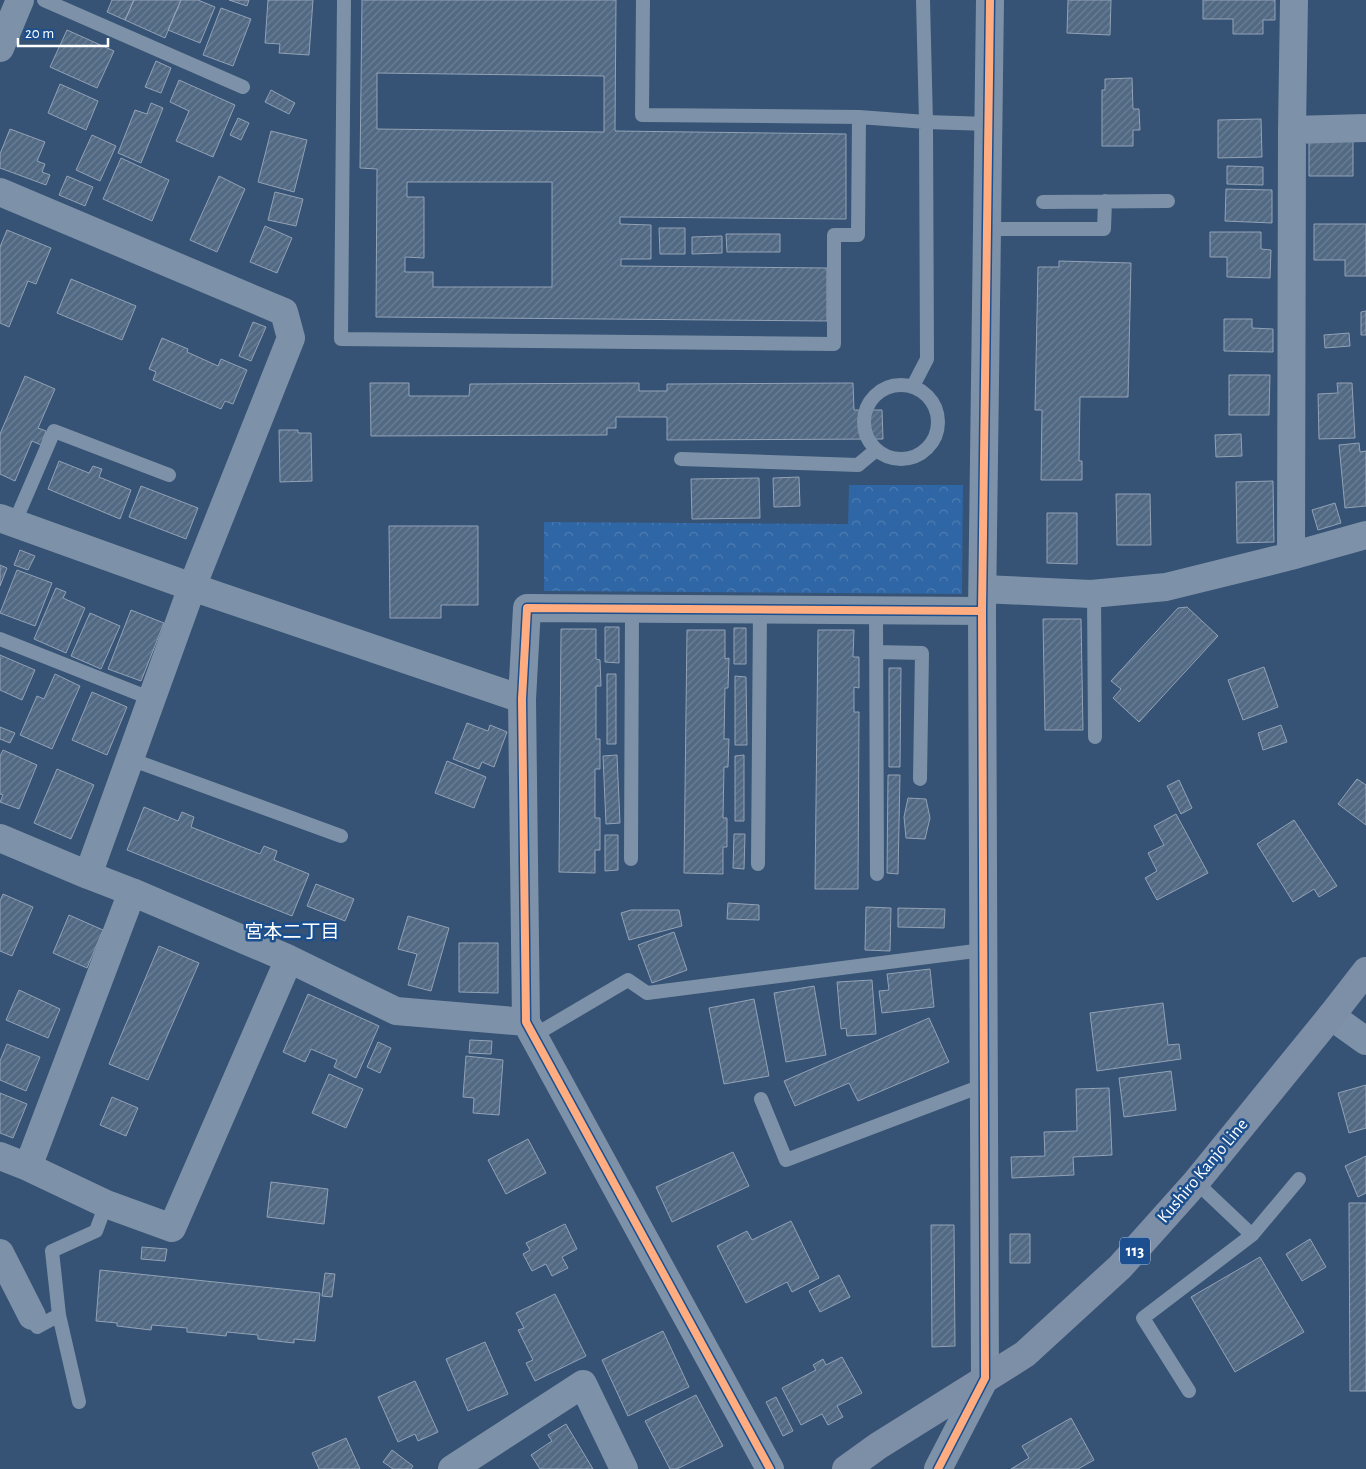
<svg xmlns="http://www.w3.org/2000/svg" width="1366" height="1469" viewBox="0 0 1366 1469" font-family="'Alegreya Sans','Noto Sans JP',sans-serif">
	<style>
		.forest { fill: url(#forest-crowns) }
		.building { fill: url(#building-hatch); stroke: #92a2b6; fill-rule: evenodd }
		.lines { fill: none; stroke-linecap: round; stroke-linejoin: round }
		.service { stroke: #7d92a8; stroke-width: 14 }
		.minor { stroke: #7d92a8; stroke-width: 28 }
		.tertiary { stroke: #7d92a8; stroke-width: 28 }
		.primary { stroke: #7d8ea7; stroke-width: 28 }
		.cycleway-casing { stroke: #1b4f8f; stroke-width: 11 }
		.cycleway { stroke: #ffac80; stroke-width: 8 }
		.labels { text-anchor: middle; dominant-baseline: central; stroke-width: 5; stroke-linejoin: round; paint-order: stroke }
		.shield { fill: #1b4f8f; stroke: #bbcadd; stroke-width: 1 }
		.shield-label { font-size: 16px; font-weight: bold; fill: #fff }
		.street-label { font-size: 18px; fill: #fff; stroke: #1b4f8f }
		.neighbourhood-label { font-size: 19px; fill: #fff; stroke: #1b4f8f }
	</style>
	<defs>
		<pattern id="forest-crowns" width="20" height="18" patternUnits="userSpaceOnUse" patternTransform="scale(1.25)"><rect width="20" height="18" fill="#2f66a5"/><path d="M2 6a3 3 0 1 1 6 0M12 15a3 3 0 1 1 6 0" fill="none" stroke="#4e7db2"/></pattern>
		<pattern id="building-hatch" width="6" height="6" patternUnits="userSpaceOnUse" patternTransform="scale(1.25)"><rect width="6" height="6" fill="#526984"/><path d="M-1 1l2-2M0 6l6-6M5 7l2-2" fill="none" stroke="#6c8096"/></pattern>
	</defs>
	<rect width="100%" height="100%" fill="#365274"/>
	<path class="forest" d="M849 485H963L962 594 544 591V522L848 524Z"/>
	<path class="building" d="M112 0H134L125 20 107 12Z
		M134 0H181L165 38 125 20Z
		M181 0H198L215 7 200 43 168 30Z
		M229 0H249L247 6Z
		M268 0H313L309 55 279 53 280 44 265 43Z
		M362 0H616L615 131 846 134V219L620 217V224L651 225V259H621V266L827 268V321L376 317 377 169 360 168ZM377 73 604 76V132L377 129ZM407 182H552V287H433V272H405V257L424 258V197H407Z
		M1068 0H1111L1110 35 1067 33Z
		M1203 0H1275V20H1263V34H1233V19H1203Z
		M221 8 251 19 233 66 203 55Z
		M67 30 114 51 97 88 50 67Z
		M156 61 171 68 161 93 145 87Z
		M1132 78 1133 109H1139L1140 130H1133V146H1102V90H1105V79Z
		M179 80 235 105 213 157 176 141 189 111 170 102Z
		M60 84 98 101 86 130 48 113Z
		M271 90 295 103 289 114 265 102Z
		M151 103 163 108 141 163 118 153 135 110 147 114Z
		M238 118 249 123 241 140 230 135Z
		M1261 119 1262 157 1218 158V120Z
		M10 129 45 142 37 161 45 164 42 172 50 175 46 185 0 168V154Z
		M271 131 307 140 294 192 258 182Z
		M92 135 116 146 100 181 76 170Z
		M1309 138H1353V176H1309Z
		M121 158 169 180 152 221 103 199Z
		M1227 166 1263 167V185L1227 184Z
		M67 176 93 187 85 206 59 195Z
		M219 176 245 189 217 252 190 240Z
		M1226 189 1272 190V223L1225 221Z
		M275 192 303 199 296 226 268 220Z
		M1314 224H1366V276H1345V260H1314Z
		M265 226 292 238 277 273 250 262Z
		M659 228H685V254H660Z
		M7 230 51 248 36 284 28 281 9 327 0 323V247Z
		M1210 232H1261V249L1271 250 1270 278 1227 277V257H1210Z
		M726 234H780V252H727Z
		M722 236V253L692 254V237Z
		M1059 261 1131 263 1128 397H1080L1079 461H1082V480H1041L1042 410H1035L1038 267H1059Z
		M71 279 136 306 122 340 57 313Z
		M1366 311V335H1361V312Z
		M1224 319H1252V328L1273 329V352L1224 351Z
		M253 322 266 327 251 361 239 356Z
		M1349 333 1350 346 1325 348 1324 335Z
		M162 338 188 349 187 352 218 366 221 359 247 370 233 404 225 401 221 409 153 380 156 372 149 369Z
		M1229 375H1270L1269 415H1229Z
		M25 376 55 389 38 428 46 431 41 445 32 441 15 481 0 474V434Z
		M370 383H409V396H469L470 384 639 383V391H667V384L853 383 854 410H882L883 439 667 440V417H616V428H607V435L371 436Z
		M1337 383H1352L1355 438 1319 439 1318 394 1338 393Z
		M279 430H298V433H311L312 481 280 482Z
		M1241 434 1242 456 1216 457 1215 435Z
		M1359 443 1360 452 1366 451V506L1345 508 1339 445Z
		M59 461 89 473 93 466 102 469 99 477 131 490 120 519 48 489Z
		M799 477 800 506 774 507 773 478Z
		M759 478 760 518 692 519 691 479Z
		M1273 481 1274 542 1237 543 1236 482Z
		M141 486 198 508 186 539 129 517Z
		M1116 494H1150L1151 545H1117Z
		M1335 503 1341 523 1318 530 1312 510Z
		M1047 513H1077V564L1047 563Z
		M389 526H478V605H441V618H390Z
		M20 550 35 556 28 570 14 565Z
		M0 565 7 568 0 586Z
		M17 570 52 583 35 626 0 613Z
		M56 588 66 592 63 598 85 608 66 653 34 639Z
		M1187 607 1218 636 1139 722 1113 698 1121 689 1111 681 1178 608Z
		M131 610 164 623 141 681 108 669Z
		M90 613 120 626 101 669 71 656Z
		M1043 619H1081L1083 730H1045Z
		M605 627H619V663L605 662Z
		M734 628H746V664H734Z
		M561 629H596V659L600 660 601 686H596V739H600V769H595V818H600V850H595V873L559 872Z
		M687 630H725V659L729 658 728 688H725L724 739H729L728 767H724L723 818H727V847H723V874L684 873Z
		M818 630H854L853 657H859V688L854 687V712H859L858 889H815Z
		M0 655 35 670 22 700 0 690Z
		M1264 667 1278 707 1243 720 1228 680Z
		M889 668H901L900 767H889Z
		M55 674 80 686 52 749 20 735 37 696 44 699Z
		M607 674H616V744H607Z
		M735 676 746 677 747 745H735Z
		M92 692 127 707 107 755 72 740Z
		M467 723 488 731 490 725 507 732 494 767 482 762 479 769 453 759Z
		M1281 725 1287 742 1263 750 1258 733Z
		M0 727 15 733 10 743 0 739Z
		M3 750 37 765 19 809 0 802 3 795 0 794V756Z
		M617 755 620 823 606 824 603 756Z
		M744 755V821H735V756Z
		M447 761 486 777 474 808 435 793Z
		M57 769 94 785 71 839 34 823Z
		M888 775H900L898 874 887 873Z
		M1357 779 1366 785V825L1338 804Z
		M1179 780 1192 808 1181 814 1167 786Z
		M908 798 926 799 930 818 925 839 906 838 904 817Z
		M144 807 178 821 182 812 194 817 191 827 260 854 264 846 277 851 274 860 309 874 292 916 127 850Z
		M1176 814 1208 873 1157 900 1145 878 1157 871 1148 853 1164 845 1154 826Z
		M1294 820 1337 886 1319 897 1314 889 1293 902 1257 844Z
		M734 834H745L744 869 733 868Z
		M605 835H618V870L605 871Z
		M316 884 354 899 345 921 307 906Z
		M3 894 33 907 12 956 0 951V901Z
		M728 903 759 905V920L727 919Z
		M866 907 891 908 890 951 865 950Z
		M898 908 945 909 944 928 898 927Z
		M631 910H679L682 926 629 940 621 913Z
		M69 915 103 930 87 968 53 953Z
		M408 916 449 928 431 991 408 985 417 954 398 949Z
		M674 932 687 970 652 983 638 945Z
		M459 943H498V993L459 992Z
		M159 946 199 963 148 1080 109 1064Z
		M930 969 934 1007 882 1013 879 991 889 990 887 974Z
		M872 980 876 1034 847 1036 846 1028 841 1029 837 982Z
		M814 986 826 1055 786 1062 774 993Z
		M19 990 60 1009 48 1038 6 1020Z
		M308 994 379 1026 356 1078 334 1067 337 1060 311 1049 305 1062 283 1052Z
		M754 999 769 1076 724 1084 709 1008Z
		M1163 1003 1168 1045 1179 1044 1181 1059 1097 1071 1090 1013Z
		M929 1018 949 1062 858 1101 849 1083 795 1106 784 1081Z
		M470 1040 492 1041 491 1054 469 1053Z
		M378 1042 391 1048 380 1073 367 1067Z
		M7 1044 40 1057 26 1091 0 1080V1061Z
		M466 1056 503 1060 499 1115 473 1113 474 1098 463 1097Z
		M1171 1071 1176 1110 1124 1117 1119 1078Z
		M329 1074 363 1089 346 1128 312 1113Z
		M1366 1085V1128L1349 1133 1338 1093Z
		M1109 1088 1112 1155 1073 1157 1074 1175 1012 1178 1011 1157 1045 1156 1044 1132 1077 1131 1076 1089Z
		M0 1093 27 1104 13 1138 0 1133Z
		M112 1097 138 1108 126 1136 100 1125Z
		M528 1139 546 1173 506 1194 488 1160Z
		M733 1152 749 1186 672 1222 656 1187Z
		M1366 1156V1193L1358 1197 1345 1166Z
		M271 1182 328 1189 324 1224 267 1217Z
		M1349 1203H1366V1391H1350Z
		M791 1221 819 1278 792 1292 787 1282 746 1303 717 1246 747 1231 752 1240Z
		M565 1224 577 1249 562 1257 568 1268 552 1276 546 1264 532 1271 523 1254 530 1250 526 1243Z
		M931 1225H954L955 1346 932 1347Z
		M1010 1234H1030V1263H1010Z
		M1310 1239 1326 1267 1302 1281 1286 1254Z
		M142 1247 167 1249 165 1261 141 1259Z
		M1260 1257 1304 1332 1235 1372 1191 1297Z
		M100 1270 320 1293 315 1341 294 1339V1343L258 1339V1335L227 1332 226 1336 187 1332V1328L152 1325 151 1330 117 1326V1323L96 1321Z
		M325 1273 335 1274 332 1297 322 1296Z
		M839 1275 850 1297 820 1312 809 1291Z
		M555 1294 586 1356 535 1381 526 1363 533 1360 518 1330 524 1328 516 1313Z
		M663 1331 689 1387 628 1416 602 1360Z
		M485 1342 508 1394 468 1411 446 1359Z
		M842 1357 862 1393 837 1406 843 1417 828 1425 822 1414 801 1425 782 1388 816 1370 813 1365 823 1359 826 1365Z
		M415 1381 438 1432 418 1441 415 1434 398 1442 378 1397Z
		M696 1395 723 1446 677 1469H670L645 1421Z
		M776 1397 793 1431 783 1436 766 1402Z
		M1071 1418 1094 1460 1078 1469H1011L1029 1458 1022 1446Z
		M566 1424 593 1469H540L531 1455 552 1441 548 1435Z
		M346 1438 360 1469H319L312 1453Z
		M392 1450 413 1466 411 1469H393L383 1462Z"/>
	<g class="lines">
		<path class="service" d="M44 0 243 87
			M344 0 341 339 834 344V235H858L859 117
			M643 0 642 115 859 117 926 122 989 124
			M1043 202 1168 201
			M987 229H1104L1105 201
			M864 422a37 37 0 1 1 74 0a37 37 0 1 1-74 0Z
			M913 386 927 359 926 122 923 0
			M681 459 858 465 876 450
			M14 524 54 431 169 475
			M1094 593 1095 737
			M876 611 877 874
			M0 639 152 699
			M877 652 922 653 920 779
			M130 759 341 836
			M631 859 632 609
			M758 864 760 610
			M533 1036 628 980 647 993 983 950
			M761 1099 786 1160 984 1085
			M1196 1182 1252 1235 1299 1179
			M59 1315 79 1402
			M33 1318 37 1327 59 1315 52 1251 96 1231 106 1204
			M1189 1391 1143 1318 1252 1235"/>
		<path class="minor" d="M1292 130 1366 128
			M0 192 284 312 291 338 192 587 88 875
			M0 518 192 587 522 699
			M1291 556 1292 130 1294 0
			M983 589 1091 594 1166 587 1291 556 1366 535
			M0 838 88 875 132 892 289 959 396 1011 526 1022
			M1331 1016 1366 1041
			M0 1156 28 1167 106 1204 172 1228 289 959
			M28 1167 132 892
			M0 1253 32 1316
			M452 1469 583 1384 624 1469
			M770 1469 526 1022 522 699 527 608 982 611
			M938 1469 985 1378"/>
		<path class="tertiary" d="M0 48 20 0
			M985 1378 982 611 990 0"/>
		<path class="primary" d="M846 1469 878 1446 1025 1354 1120 1267 1196 1182 1331 1016 1366 971"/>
		<defs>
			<path id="cycleway" d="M770 1469 526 1022 522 699 527 608 982 611
				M938 1469 985 1378 982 611 990 0"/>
		</defs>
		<use href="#cycleway" class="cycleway-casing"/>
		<use href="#cycleway" class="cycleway"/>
	</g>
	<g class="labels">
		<rect class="shield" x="1120" y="1237.5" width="30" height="27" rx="4"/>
		<g class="shield-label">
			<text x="1135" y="1251">113</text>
		</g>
		<g class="street-label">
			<text transform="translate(1203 1171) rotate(-50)">Kushiro Kanjo Line</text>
		</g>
		<g class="neighbourhood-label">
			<text x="292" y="932">宮本二丁目</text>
		</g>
	</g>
	<path d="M18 38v8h90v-8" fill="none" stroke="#ffffff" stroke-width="2.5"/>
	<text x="25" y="38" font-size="15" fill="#ffffff" stroke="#1b4f8f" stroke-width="4" paint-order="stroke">20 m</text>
</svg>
